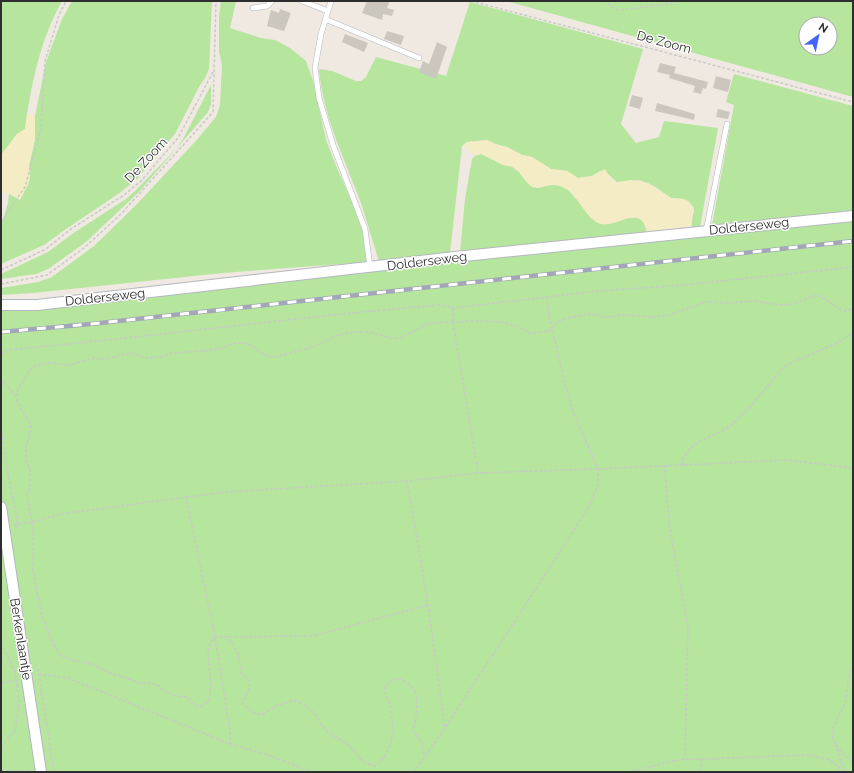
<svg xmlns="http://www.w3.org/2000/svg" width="854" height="773" viewBox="0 0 854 773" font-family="Raleway,sans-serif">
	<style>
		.green { fill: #b6e59e; fill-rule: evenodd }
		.sand { fill: #f3ecc5 }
		.building { fill: #cbc7bf }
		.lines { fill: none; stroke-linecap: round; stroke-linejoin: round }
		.service-casing { stroke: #b4b7c1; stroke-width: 6 }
		.minor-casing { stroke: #b4b7c1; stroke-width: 12 }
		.path { stroke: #c9c9c9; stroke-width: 1.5; stroke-dasharray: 3 2; stroke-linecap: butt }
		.service { stroke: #fff; stroke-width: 5 }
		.minor { stroke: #fff; stroke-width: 10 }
		.rail-casing { stroke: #a3a6b8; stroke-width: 4.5 }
		.rail { stroke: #fff; stroke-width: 3; stroke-dasharray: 9; stroke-linecap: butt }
		.labels { text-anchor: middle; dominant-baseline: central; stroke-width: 3; stroke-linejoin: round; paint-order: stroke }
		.street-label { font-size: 13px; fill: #2e2e2e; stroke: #fff }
	</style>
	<rect width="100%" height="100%" fill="#efe9e1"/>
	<path class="green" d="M1 1H62C40 40 31 85 25 129L17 134 1 155Z
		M72 1H212L209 69 205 78 200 85 175 134 138 178 121 192 66 229 44 245 1 264V226L8 203 9 194 30 177 29 165 35 139V116L46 62 62 19Z
		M221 1H236L230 28 261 38 275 40 290 48 306 61 313 81 326 140 337 168 353 204 363 230 368 262 222 273 33 293 1 295V288L38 282 52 277 94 246 138 203 194 143 216 117 220 105 222 65 219 52V17Z
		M506 1H853V97ZM806 24H830V48H806Z
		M470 2 643 49 621 124 636 143 659 137 664 121 718 128 700 227 691 228 694 208 688 201 683 199 671 198 654 186 639 180 617 182 608 174 600 171 592 176 578 178 567 171 551 169 532 157 522 155 507 147 495 144 487 140 467 142 462 146 450 253 379 261C373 242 367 222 361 203 345 159 323 117 319 69L332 71 356 81H361L366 77 376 57 446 76Z
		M734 74 853 106V211L712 225 734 105 726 102Z
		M211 85V104L208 112 139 192 86 242 48 269 36 274 1 279V274L48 252 75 232 126 199 135 191 176 149 183 139Z
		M481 154 504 165 511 166 519 172 532 187 538 188 554 184 561 186 568 190 598 223C600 223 602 224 604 224 620 225 641 204 647 232L460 252 465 199 472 159 476 155Z
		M853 220V772H1V308L371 271Z"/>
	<path class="sand" d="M27 114 35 116V139L29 165 30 177 28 185 20 200 9 194 1 192V155L17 134 25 129Z
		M487 140 495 144 507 147 522 155 532 157 551 169 567 171 578 178 592 176 605 169 611 179 617 182 632 180 648 183 671 198 683 199 688 201 694 208V212L692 215 691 228 647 232C640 201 615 231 598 223 584 216 579 197 567 189 551 179 539 191 531 186 525 182 521 173 515 168 511 166 507 166 503 165 496 162 488 157 481 154L475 156 463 145 467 142Z"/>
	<path class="building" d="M367 1H390L387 8 394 10 392 16 383 14 382 20 362 13Z
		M280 9 291 13 284 31 267 26 271 10 279 13Z
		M387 31 404 36 401 45 384 39Z
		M345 34 368 43 364 52 342 42Z
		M437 42 447 47 436 79 419 72 423 61 429 64Z
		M660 63 676 67 674 73 708 82 706 89 703 88 701 94 693 92 695 86 669 78 670 75 657 72Z
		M716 76 731 80 728 92 713 88Z
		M632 95 643 98 640 109 629 106Z
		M657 103 695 114 694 120 655 111Z
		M718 109 730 112 728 119 716 117Z"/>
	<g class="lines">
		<defs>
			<path id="service" d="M302 1 328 11
				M331 1 321 34 315 68 319 98 333 145 365 229 370 267
				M253 8 267 6 272 1
				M325 19 419 58
				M706 231 727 124"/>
			<path id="minor" d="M1 305H37L455 257 853 216
				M1 507 41 772"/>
		</defs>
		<use href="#service" class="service-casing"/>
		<use href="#minor" class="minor-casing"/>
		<path class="path" d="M471 1 853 102
			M603 1 618 10 655 6 682 1
			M1 222 25 187 41 129 45 61 59 15 66 1
			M1 270 46 249 71 229 124 195 141 181 178 138 214 70
			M1 284 47 275 84 248 121 214 213 112 216 1
			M453 308V323L478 473
			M1 354 6 350C151 337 295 317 440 305L453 308 598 291 684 285 853 267
			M1 379 17 398
			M1 427 5 460 18 524 15 529
			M664 465 670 530 688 627 685 759
			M682 465C686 442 707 439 725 429 747 415 765 387 783 368L789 364 835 344 853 333
			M407 481 428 605 445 728
			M187 496V502L215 637 230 731V744
			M13 525 32 522 61 514 225 492 407 481 478 473 598 469 786 460 853 468
			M428 605 313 636 215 637C210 642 208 647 208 654 208 666 216 698 204 705 195 709 192 703 187 697L176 696 167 692 156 684 141 683 108 672 92 664 72 660 60 655 53 643 44 622 36 587 33 569V528L27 497 30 485V469L26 461V447L31 430 30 422 21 409 17 401 18 389 30 370 35 366 47 363 70 365 93 358 106 359 131 353 146 358 160 357 172 353 202 351 222 348 230 344 241 343 249 344 265 355 275 357 313 347 338 335 353 332H370L389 338H401L429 323 475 321 502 322 519 327 529 333 542 332 551 330 557 322 563 319 591 314 607 317 624 315 656 317 669 315 706 302 728 303 755 301 779 305 792 304 813 296H820L843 311 853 309
			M225 637 228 638 238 653 241 672 250 682 249 689 243 703 251 711 261 715 276 706 295 700 309 708 316 715 321 725 328 732 349 745 363 762 375 766C400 747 394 714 384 689L388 683 398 678C404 681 412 685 415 692 419 702 415 722 413 731L422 743 424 756
			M1 643 15 672 19 702 15 731 7 739 1 752
			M35 664 39 674 54 772
			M853 665C851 670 849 675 848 680 847 685 848 690 847 695 839 728 815 731 853 762
			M38 674 68 678 230 744 271 756 311 772
			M1 683 10 682 16 678
			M835 744 845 772
			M1 771H31
			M414 772 445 728 550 567 588 508 598 485V469L574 414 565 384 549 315 547 297
			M628 772 678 760 808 755 830 760 844 772
			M701 772 702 759"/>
		<use href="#service" class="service"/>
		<use href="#minor" class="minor"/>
		<defs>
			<path id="rail" d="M1 332 91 324 853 241"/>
		</defs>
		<use href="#rail" class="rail-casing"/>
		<use href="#rail" class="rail"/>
	</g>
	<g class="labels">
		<g class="street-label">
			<text transform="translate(664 42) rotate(15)">De Zoom</text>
			<text transform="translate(146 160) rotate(-47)">De Zoom</text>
			<text transform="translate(749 226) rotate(-6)">Dolderseweg</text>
			<text transform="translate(427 261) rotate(-7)">Dolderseweg</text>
			<text transform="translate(105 297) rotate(-6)">Dolderseweg</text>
			<text transform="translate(21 639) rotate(81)">Berkenlaantje</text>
		</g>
	</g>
	<rect width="854" height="773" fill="none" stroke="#2e2e2e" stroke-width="4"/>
	<g transform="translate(818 36) rotate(33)"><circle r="19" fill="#ffffff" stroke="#ababab"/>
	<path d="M0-3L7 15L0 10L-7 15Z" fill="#4264fb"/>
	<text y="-6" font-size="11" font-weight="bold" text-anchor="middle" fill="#2e2e2e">N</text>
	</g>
</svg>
